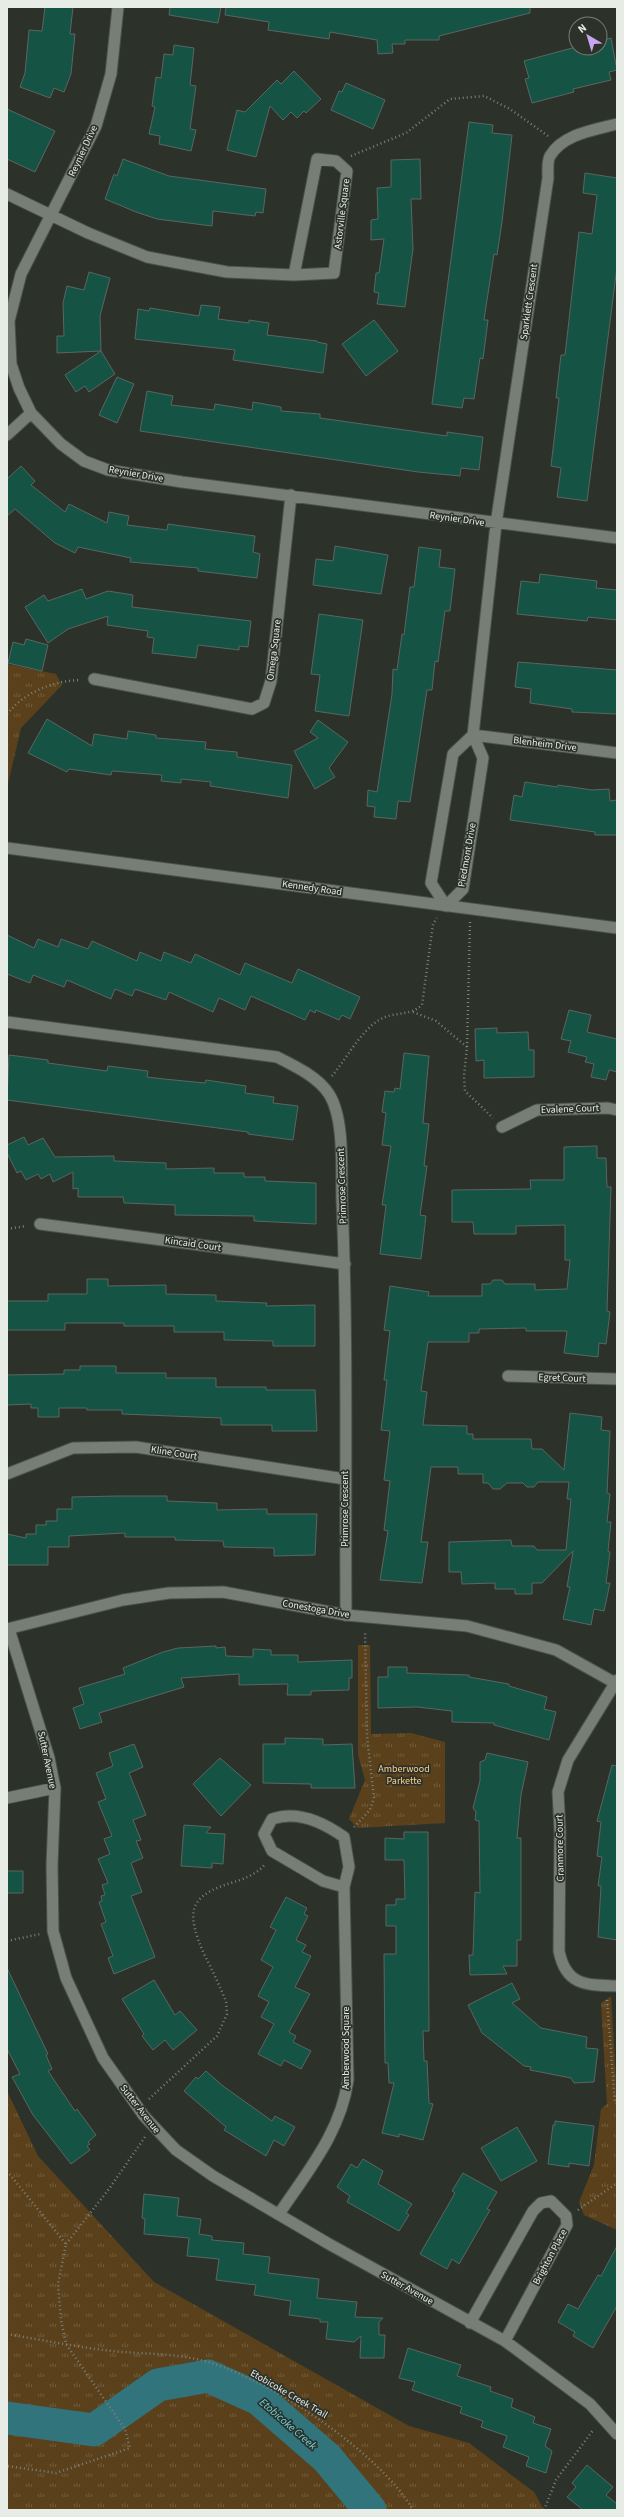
<svg xmlns="http://www.w3.org/2000/svg" width="624" height="2517" viewBox="0 0 624 2517" font-family="'Source Sans 3',sans-serif">
	<style>
		.park { fill: url(#park-tufts) }
		.lines { fill: none; stroke-linecap: round; stroke-linejoin: round }
		.river { stroke: #31747c; stroke-width: 33 }
		.building { fill: #155444; stroke: #5a6561 }
		.minor-casing { stroke: #4b514a; stroke-width: 13 }
		.tertiary-casing { stroke: #4b514a; stroke-width: 13 }
		.secondary-casing { stroke: #4b514a; stroke-width: 13 }
		.path { stroke: #7c817a; stroke-width: 2.5; stroke-dasharray: 1 3; stroke-linecap: butt }
		.minor { stroke: #777e75; stroke-width: 11 }
		.tertiary { stroke: #777e75; stroke-width: 11 }
		.secondary { stroke: #777e75; stroke-width: 11 }
		.labels { text-anchor: middle; dominant-baseline: central; stroke-width: 3.5; stroke-linejoin: round; paint-order: stroke }
		.street-label { font-size: 10px; fill: #e8ece7; stroke: #2c322a }
		.park-label { font-size: 10px; fill: #fece8d; stroke: #2c322a }
		.water-label { font-size: 11px; font-style: italic; fill: #6dd5e1; stroke: #2c322a }
	</style>
	<defs>
		<pattern id="park-tufts" width="24" height="20" patternUnits="userSpaceOnUse"><rect width="24" height="20" fill="#5b411b"/><path d="M3 7l-1-3M5 7V3M7 7l1-3M15 17l-1-3M17 17v-4M19 17l1-3" fill="none" stroke="#735d3c"/></pattern>
	</defs>
	<rect width="100%" height="100%" fill="#2c322a"/>
	<path class="park" d="M7 664 56 674 62 685 21 728 7 788Z
		M358 1645H370L371 1734 411 1733 445 1742V1823L358 1828 349 1819 365 1780 358 1755Z
		M611 1996 617 2096V2230L584 2215 579 2202 594 2165 601 2109 607 2104 601 2003Z
		M7 2091 38 2156 154 2282 409 2426 469 2443 534 2492 544 2510H7Z"/>
	<g class="lines">
		<path class="river" d="M7 2418 94 2430 158 2385 208 2376 259 2399 327 2458 370 2510"/>
	</g>
	<path class="building" d="M45 7H73L70 34H75L71 74 64 92 54 88 50 98 20 87 25 73 29 30 42 31Z
		M170 7H221L218 23 169 15Z
		M226 7H530V13L439 36V40H405V44H392L393 53 378 54 377 40 330 32 329 39 268 30 269 22 225 15Z
		M611 38 617 70 609 72 611 80 573 89 574 92 532 103 525 79 529 78 524 61 576 47 600 48V41Z
		M174 45 194 48 190 85 196 86 190 129 196 130 191 151 159 144 160 136 149 134 155 107 152 106 156 77 161 78 164 54 173 55Z
		M294 71 321 99 306 113 304 111 297 118 291 112 283 120 270 106 256 157 227 150 237 110 245 112 277 80 281 84Z
		M346 83 385 100 373 129 331 110 339 91 342 92Z
		M7 109 55 131 35 172 7 159Z
		M469 122 493 125 492 133 512 135 502 222 497 255 494 254 484 320H488L483 359 480 358 474 399 464 398 462 408 432 404Z
		M123 159 169 176 266 189 263 213 256 212 255 216 213 211 212 226 157 219 136 212 105 199 114 174 117 176Z
		M420 159 421 199H411L413 249 405 307 377 304 379 293 374 292 376 273H379L384 239 371 240V220L378 219 377 188 391 187V160Z
		M585 173 617 178V267L587 501 557 497 561 468 551 466 559 398H556L561 355H565L579 232 592 234 597 195 583 193Z
		M89 272 110 278 100 316 101 351 57 353V336H64L63 303 67 286 84 290Z
		M201 305 220 307 218 319 249 323V320L269 323 267 335 317 341V342L327 344 323 373 233 360 235 350 135 339 138 309 149 311 150 308 199 316Z
		M374 320 398 351 366 376 342 344Z
		M101 351 115 374 89 392 85 386 76 392 65 375Z
		M117 377 134 384 117 423 99 415Z
		M147 391 173 396 171 405 214 410 215 404 252 410 253 402 281 407V411L320 414V418L447 436V432L483 437 479 470 461 468 460 476 418 472 140 431Z
		M21 466 35 481 31 485 65 512 69 504 107 523 109 512 129 516 127 525 167 530 168 524 255 536 253 552 260 554 257 578 198 571V568L130 562 131 558 78 547 75 553 55 543 15 509 7 516V479Z
		M335 546 388 555 381 594 313 585 316 559 333 561Z
		M419 547 441 550 439 567 455 569 450 611H445L438 662 435 661 432 690H427L410 802 398 801 396 819 374 817 375 807 367 806 368 790 377 792 392 694 393 669 397 670 402 634 404 635 410 587H414Z
		M540 574 597 581 596 588 617 590V620L588 617 587 621 517 614 521 581 539 583Z
		M82 589 86 599 108 591 133 595 132 607 251 621 248 647 239 646V650L198 645 196 658 152 653 154 638 147 637 148 631 107 625 108 616 68 629 48 643 25 607 44 595 48 601Z
		M319 614 363 620 349 716 315 711 320 675 311 674Z
		M26 639 48 645 42 671 8 663 13 642 24 645Z
		M518 662 617 670V714L572 712V709L530 703 531 689 515 687Z
		M47 719 92 746 94 734 127 739 128 731 156 735V738L206 742 205 749 237 752V757L292 765 288 798 210 786 211 782 181 779V783L161 781 162 775 112 771 111 775 69 769 67 772 28 753Z
		M318 720 348 742 329 768 335 777 315 789 294 751 318 738 310 732Z
		M525 782 557 787 558 785 592 790 609 789 610 801 617 800V835H595V832L510 820 514 795 522 797Z
		M7 935 34 948 38 939 58 947 61 939 88 949 92 941 137 961 140 952 161 961 164 952 191 963 195 954 240 975 245 963 292 983 298 969 360 997 350 1019 342 1015 339 1020 316 1010 315 1013 310 1010 305 1020 251 996 245 1010 219 998 213 1012 169 992 166 1000 135 989 132 996 115 989 111 999 67 980 64 987 33 975 30 983 7 974Z
		M569 1010 591 1015 587 1032 617 1039V1072L609 1070 606 1080 591 1077 594 1064 585 1062 587 1057 568 1052 571 1041 561 1039Z
		M497 1028V1033L528 1032 529 1050H534V1077L484 1078V1060L476 1061 475 1029Z
		M404 1053 429 1056 423 1123 429 1124 424 1166H427L420 1215 426 1216 421 1259 380 1254 386 1205H382L391 1146 382 1145 386 1113 382 1112 385 1091 394 1092 395 1088 400 1089Z
		M9 1055 48 1060V1063L107 1071 108 1066 148 1071 147 1077 164 1079 205 1083 206 1080 246 1086 245 1093 274 1097 273 1103 298 1106 293 1140 248 1134V1132L7 1100Z
		M24 1137 28 1145 43 1138 55 1157 114 1156V1161L166 1163V1169L214 1168V1173H244V1177H265V1181L316 1183V1224L254 1221V1216L175 1215V1205L124 1203 123 1197H78V1188L73 1189V1172L53 1182 50 1174 41 1179 38 1174 26 1180 21 1171 17 1173 7 1153V1145Z
		M597 1146V1158H606L607 1187H611L607 1311 610 1312 606 1344 599 1343 598 1357 564 1353 567 1331H526V1328L479 1329V1333H469V1342H428L421 1391 427 1392 423 1425 467 1426V1434H473V1439H531L532 1449H542L564 1470 570 1413 602 1417 601 1430 610 1431 607 1493 610 1494 607 1522H611L608 1551 610 1552 606 1583H610L604 1611 594 1609 591 1625 563 1619 570 1587H567L573 1551 542 1583H532V1594H515V1589H495V1583L462 1584 461 1572H449V1542L511 1540 512 1546H534L537 1550H566L571 1499H567L569 1482H538L534 1487H527L523 1483H507L500 1489H493L488 1483H483V1474H458V1467H431L421 1542H428L422 1583 380 1580 388 1531 384 1530 390 1481 384 1480 390 1431 381 1430 387 1380H384L390 1331 384 1330 390 1286 429 1292 428 1296H482V1284H490L493 1280H502L505 1284H535V1290L567 1289 570 1260H565V1225L516 1226V1234H474L473 1222H452V1190L531 1189 530 1180H564V1147Z
		M87 1279H108V1286L166 1285V1294L216 1295V1301L267 1303 266 1306 315 1305V1346H273V1341L224 1340V1332H174V1326H124V1323H65V1330H7V1301H48V1294H87Z
		M80 1366H116V1373H166V1378H216V1387H266V1390H315L317 1431H272V1425H221V1418L122 1414V1410H87V1408H59V1417H38V1408H31V1404L7 1405V1375L64 1374V1370H80Z
		M118 1496H167V1501L217 1503V1510L267 1509V1514H317L315 1555 274 1556V1548L224 1547 223 1541 175 1540V1537H125V1533L69 1536V1547H48V1565H7V1534L26 1538V1534H36V1525H46V1521H57V1509H72V1497Z
		M216 1646V1648L225 1647 226 1656 253 1657V1649L271 1650V1655H298V1662L352 1660V1678H349V1690L311 1691V1695H287L288 1684 239 1685V1674L181 1678 184 1687 99 1713 102 1722 80 1729 73 1708 84 1704 79 1688 125 1674 123 1668 163 1652 178 1648Z
		M388 1667H407V1673L469 1675V1677L509 1684V1686L547 1697 544 1709 556 1712 549 1740 494 1725V1723L452 1722V1711L417 1707 378 1708V1677H388Z
		M285 1738 323 1739V1745L352 1744 355 1788H311V1784L263 1783V1744H285Z
		M134 1744 143 1767 129 1773 146 1815 133 1820 141 1840 136 1841 143 1858 131 1863 142 1892 131 1896 155 1957 114 1974 108 1958 113 1956 101 1924 106 1922 99 1902 102 1901 101 1896 105 1895 102 1885 108 1883 98 1859 110 1854 104 1839 112 1836 98 1802 106 1799 96 1773 113 1766 109 1753Z
		M487 1753 528 1762 521 1795 517 1838H521V1940H517V1966H503L507 1974 470 1975 469 1955H473L475 1892 480 1893 479 1821 475 1820 476 1812 473 1808 480 1781V1762L485 1760Z
		M220 1758 251 1785 221 1816 193 1784Z
		M612 1765 617 1766V1940L598 1937 601 1886H598L602 1857 597 1856 601 1822 597 1821Z
		M184 1825 211 1827 206 1833 225 1834 223 1864 212 1863V1868L181 1866Z
		M404 1832H428L429 2031H423L424 2061H427L429 2103 433 2104 423 2140 399 2134V2137L382 2133 394 2083H389L388 2063H385L384 1954H396V1926H386V1905H396V1899H405L404 1860H385V1838L404 1839Z
		M7 1871H23V1893H7Z
		M286 1897 307 1908 304 1914 308 1916 296 1940 306 1945 302 1952 311 1956 295 1987 310 1994 289 2032 296 2036 293 2042 311 2051 301 2069 284 2060 281 2066 258 2054 274 2024 261 2017 269 2002 258 1996 273 1967 261 1960 276 1930 270 1927Z
		M7 1968 48 2054 46 2055 52 2069 48 2071 75 2111 77 2109 96 2135 88 2142 90 2144 87 2146 90 2150 71 2164 33 2115 12 2077 20 2074 7 2049Z
		M154 1980 175 2015 180 2011 197 2030 173 2050 165 2040 153 2050 142 2036 144 2034 122 1999Z
		M512 1983 520 1999 512 2003 541 2028 587 2037 586 2048 598 2049 594 2082 574 2083 571 2078 530 2070 531 2067 524 2066 482 2033 468 2005Z
		M206 2071 223 2086 272 2121 275 2116 295 2127 284 2146 274 2140 266 2156 224 2130 226 2127 184 2091 196 2077 198 2079Z
		M555 2121 594 2126 589 2166 569 2163V2167L548 2164 553 2125H555Z
		M517 2127 537 2161 501 2181 481 2148Z
		M363 2159 383 2171 378 2184 412 2204 406 2213 409 2215 399 2231 347 2202 350 2196 337 2187 351 2164 357 2168Z
		M463 2173 497 2192 487 2209 490 2210 459 2264 452 2259 447 2269 420 2254 455 2193 452 2191Z
		M144 2194 179 2198 177 2216 201 2219 199 2234 212 2236V2240L244 2243 243 2254 270 2257 268 2273 319 2279 317 2298 357 2302 355 2317 383 2318 379 2322V2335H385L384 2358H360L361 2336 354 2342 326 2339 328 2322H320V2319L289 2315 291 2301 254 2295 256 2285 216 2280 219 2259 187 2256 189 2238 144 2234 145 2219 142 2218Z
		M617 2246V2306L593 2348 573 2336 575 2332 558 2322 568 2304 578 2309 598 2275 601 2276Z
		M408 2348 461 2365 457 2376 491 2387 490 2391 513 2399 511 2407 535 2417 533 2423 551 2429 545 2446 552 2451 546 2473 526 2466 529 2457 503 2447 507 2436 481 2427 483 2421 460 2413 462 2407 412 2390 415 2382 399 2378Z
		M587 2465 613 2487 606 2495 617 2504V2510H583L567 2497 576 2487 572 2483Z"/>
	<g class="lines">
		<defs>
			<path id="minor" d="M118 7 111 74 96 126 21 274 9 321 11 364 19 388 31 413 61 444 84 461 108 470 182 482 617 538
				M7 194 88 233 147 257 227 272 294 275 334 273 347 171 336 161 317 159 294 275
				M7 435 31 413
				M94 679 252 709 264 703 271 681 291 495
				M473 735 453 754 431 883 446 906 463 889 483 758 473 735 496 524 548 178C548 172 547 161 550 156 563 134 594 130 617 124
				M473 735 617 753
				M7 1022 277 1057C295 1066 318 1077 329 1094 345 1119 341 1171 342 1201 348 1339 345 1477 346 1615
				M502 1127 537 1110 608 1108 617 1110
				M40 1224 345 1264
				M508 1376 617 1379
				M7 1474 73 1448 136 1447 345 1479
				M9 1629 49 1758 55 1788 52 1865 53 1931 66 1978 103 2058 144 2116 176 2150 213 2176 329 2244 505 2341 590 2404 617 2434
				M617 1680 568 1760 558 1792 560 1831 559 1951C566 1986 586 1985 617 1986
				M7 1798 55 1788
				M279 2214C307 2172 341 2132 348 2080L344 1887 349 1867 344 1837C323 1822 297 1810 272 1819L264 1834 272 1851 323 1881 344 1887
				M470 2323 533 2211 541 2203 551 2201 566 2216 567 2225 505 2341"/>
			<path id="tertiary" d="M7 1629 123 1600 169 1593 223 1592 346 1615 467 1626 556 1650 617 1684"/>
			<path id="secondary" d="M7 848 617 928"/>
		</defs>
		<use href="#minor" class="minor-casing"/>
		<use href="#tertiary" class="tertiary-casing"/>
		<use href="#secondary" class="secondary-casing"/>
		<path class="path" d="M351 156 406 133 450 99 484 96 510 109 548 136
			M7 714C25 692 52 681 80 680
			M413 1012 436 1021 467 1047 464 1076 465 1091 493 1118
			M467 1047 470 922
			M332 1076C346 1059 361 1031 379 1020 394 1011 408 1017 422 1005L433 924 437 918
			M7 1229 26 1226
			M354 1827 370 1810 374 1798 367 1736 365 1631
			M7 1941 40 1934
			M607 2000 615 2103H617
			M149 2099 217 2036 227 2014 226 2001C219 1985 212 1969 204 1954 186 1912 187 1896 234 1882 244 1879 259 1873 265 1864
			M7 2171 66 2244 58 2284 61 2320 66 2344 125 2429 130 2448 56 2473 7 2466
			M578 2210 617 2183
			M66 2244 109 2189 145 2137
			M7 2334C42 2340 77 2347 112 2351 140 2354 168 2353 196 2359 262 2373 380 2452 413 2510
			M544 2510 556 2480 594 2429"/>
		<use href="#minor" class="minor"/>
		<use href="#tertiary" class="tertiary"/>
		<use href="#secondary" class="secondary"/>
	</g>
	<g class="labels">
		<g class="street-label">
			<text transform="translate(83 151) rotate(-65)">Reynier Drive</text>
			<text transform="translate(342 214) rotate(-83)">Astorville Square</text>
			<text transform="translate(529 302) rotate(-82)">Sparklett Crescent</text>
			<text transform="translate(136 474) rotate(10)">Reynier Drive</text>
			<text transform="translate(457 519) rotate(8)">Reynier Drive</text>
			<text transform="translate(274 650) rotate(-83)">Omega Square</text>
			<text transform="translate(545 744) rotate(7)">Blenheim Drive</text>
			<text transform="translate(467 855) rotate(-80)">Piedmont Drive</text>
			<text transform="translate(312 888) rotate(8)">Kennedy Road</text>
			<text transform="translate(570 1109) rotate(-2)">Evalene Court</text>
			<text transform="translate(342 1186) rotate(-92)">Primrose Crescent</text>
			<text transform="translate(193 1244) rotate(8)">Kincaid Court</text>
			<text transform="translate(562 1378) rotate(2)">Egret Court</text>
			<text transform="translate(174 1453) rotate(9)">Kline Court</text>
			<text transform="translate(345 1509) rotate(-90)">Primrose Crescent</text>
			<text transform="translate(316 1609) rotate(10)">Conestoga Drive</text>
			<text transform="translate(47 1760) rotate(78)">Sutter Avenue</text>
			<text transform="translate(560 1848) rotate(-91)">Cranmore Court</text>
			<text transform="translate(346 2048) rotate(-90)">Amberwood Square</text>
			<text transform="translate(140 2109) rotate(52)">Sutter Avenue</text>
			<text transform="translate(550 2257) rotate(-62)">Brighton Place</text>
			<text transform="translate(407 2288) rotate(29)">Sutter Avenue</text>
			<text transform="translate(289 2394) rotate(30)">Etobicoke Creek Trail</text>
		</g>
		<g class="park-label">
			<text x="404" y="1769">Amberwood<tspan x="404" dy="12">Parkette</tspan></text>
		</g>
		<g class="water-label">
			<text transform="translate(288 2424) rotate(41)">Etobicoke Creek</text>
		</g>
	</g>
	<rect width="624" height="2517" fill="none" stroke="#e8ece7" stroke-width="16"/>
	<g transform="translate(588 36) rotate(322)"><circle r="19" fill="#2c322a" stroke="#777c76"/>
	<path d="M0-3L7 15L0 10L-7 15Z" fill="#c6a6f0"/>
	<text y="-6" font-size="11" font-weight="bold" text-anchor="middle" fill="#e8ece7">N</text>
	</g>
</svg>
